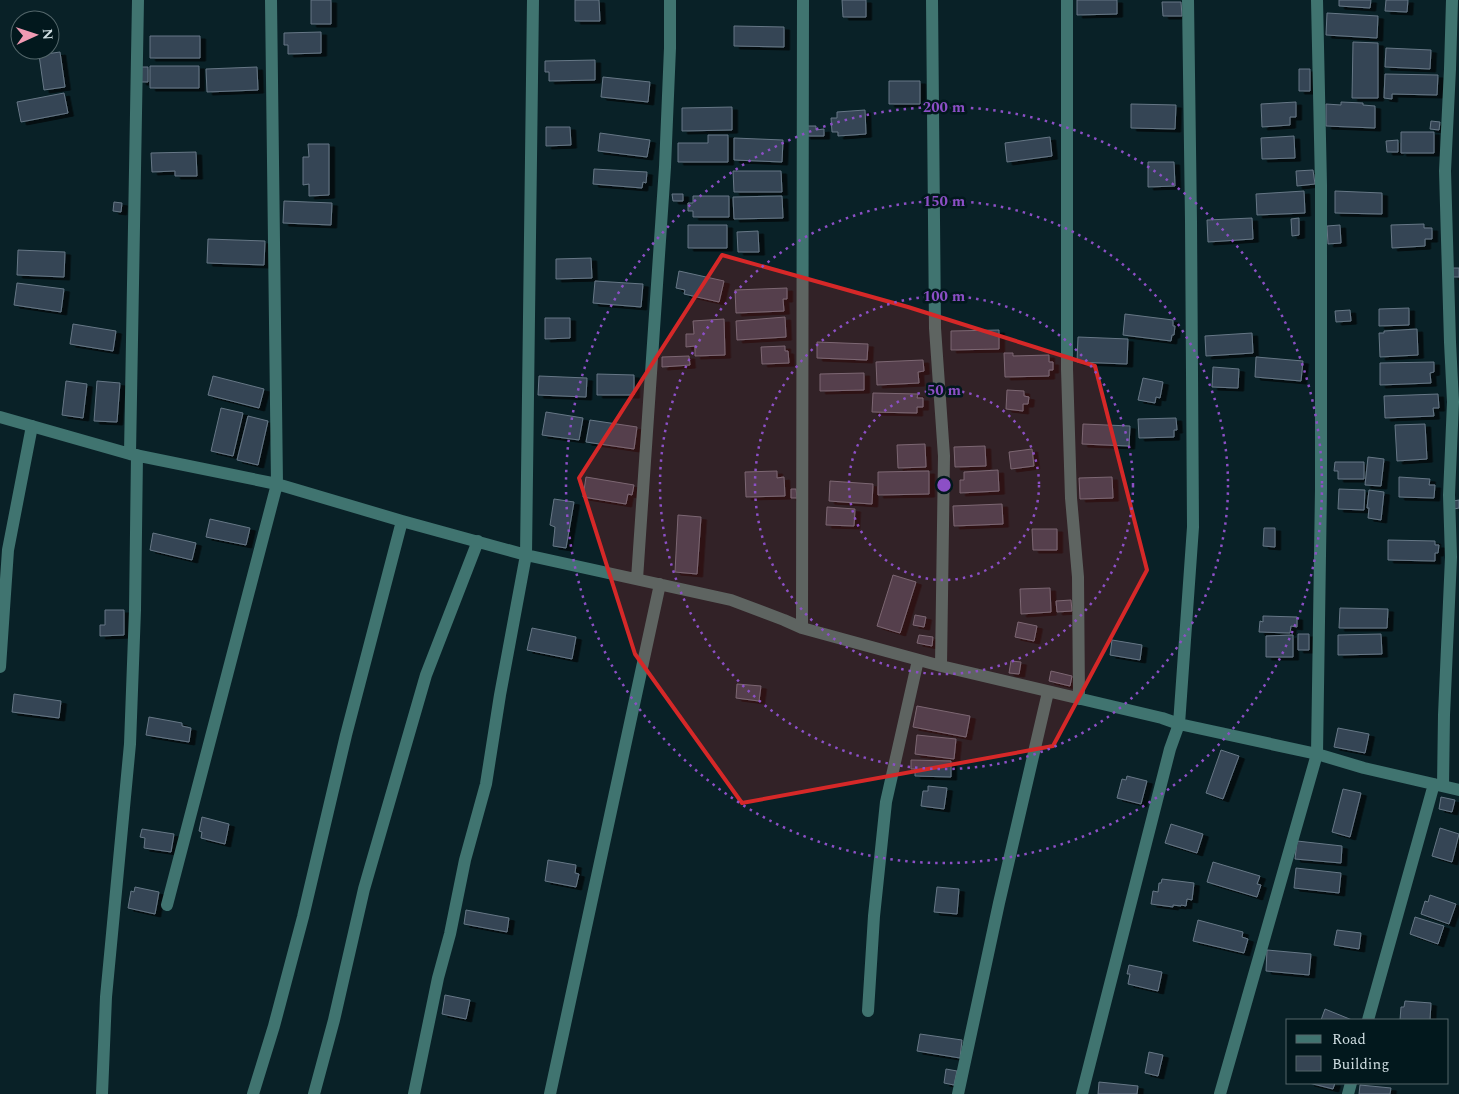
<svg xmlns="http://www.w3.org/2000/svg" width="1459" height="1094" viewBox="0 0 1459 1094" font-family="Spectral,serif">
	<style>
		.building { fill: #364554; stroke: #667786; filter: url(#shadow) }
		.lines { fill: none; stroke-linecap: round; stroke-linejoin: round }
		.minor { stroke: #407470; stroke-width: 12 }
		.marked { fill: #d62828; fill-opacity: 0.2; stroke: #d62828; stroke-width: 4; stroke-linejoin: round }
		.ring { fill: none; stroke: #8c4fc6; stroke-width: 2.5; stroke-dasharray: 2.5 5 }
		.centre { fill: #8c4fc6; stroke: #02181d; stroke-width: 2.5 }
		.ring-label { font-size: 15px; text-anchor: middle; font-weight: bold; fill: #8c4fc6; stroke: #02181d; stroke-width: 5; stroke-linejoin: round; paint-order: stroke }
	</style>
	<defs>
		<filter id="shadow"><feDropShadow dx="5.5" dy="3" stdDeviation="0" flood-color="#0009"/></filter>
	</defs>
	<rect width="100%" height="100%" fill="#092127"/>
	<path class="building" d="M311 0H331V24H311Z
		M575 0H599L600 21H575Z
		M842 0H866V17H843Z
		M1077 0H1117V14L1077 15Z
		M1339 0H1371L1370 8 1339 6Z
		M1386 0H1408L1407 12 1385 11Z
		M1162 2H1181L1182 16H1163Z
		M1327 13 1378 16 1377 38 1326 35Z
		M734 26 784 27V47L734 46Z
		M321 32V53L288 54V45H284V33Z
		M150 36H200V58H150Z
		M1353 42 1378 43V98H1352Z
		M1386 48 1431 50 1430 69 1385 67Z
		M60 52 65 87 44 90 39 55Z
		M595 60V80L549 81V72H545V61Z
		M150 66H199V88H150Z
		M140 67H148V82H141Z
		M257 67 258 90 207 92 206 69Z
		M1299 69H1310V91H1299Z
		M1385 74 1438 75 1437 95 1392 94V99L1384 98Z
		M603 77 650 82 648 102 601 97Z
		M889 81H920V104H889Z
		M64 93 68 113 21 122 17 102Z
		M1296 102V117H1290V125L1262 127 1261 104Z
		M1341 102 1363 103V105L1375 106V128L1326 126V104L1341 105Z
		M1131 104 1176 105 1175 129 1131 128Z
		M732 107V130L682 131V108Z
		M865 110 866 134 838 136V132H832L831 118H837V112Z
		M1431 121 1440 122 1439 130 1430 129Z
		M805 126H816V130L824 129V136H805Z
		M546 127H570L571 145 546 146Z
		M1401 132H1434V153H1401Z
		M600 133 650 140 647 157 598 151Z
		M708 135H728V162H678V143H708Z
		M1294 136 1295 158 1262 159 1261 138Z
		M1050 137 1052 156 1007 162 1005 143Z
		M734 138 783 140 782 162 734 160Z
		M1398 140V152H1387L1386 141Z
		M308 144H329V195L309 196V184L303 185V157H309Z
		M196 152 197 176H175V171L152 172 151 153Z
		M1148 162H1174L1175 186 1148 187Z
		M594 169 647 172 646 183 643 182 642 188 593 184Z
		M1313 170 1315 184 1297 186 1296 171Z
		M733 171H781L782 192H734Z
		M1304 191 1305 213 1257 215 1256 194Z
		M1335 191 1382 193V214L1335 213Z
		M672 194H683V201H673Z
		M693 196H729V217H693V211H688V203H693Z
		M782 196 783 218 734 219 733 197Z
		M284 201 332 203 331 225 283 223Z
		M114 202 122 203 121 212 113 211Z
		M1252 218 1253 239 1208 242 1207 220Z
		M1299 218V235L1292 236 1291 219Z
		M1424 224V228H1432V239H1425V246L1392 248 1391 225Z
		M688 225H727V248H688Z
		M1340 225 1341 243 1328 244 1327 226Z
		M758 231 759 252H738L737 232Z
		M208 239 265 241 264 265 207 263Z
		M18 250 65 252 64 277 17 275Z
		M591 258 592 278 556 279V259Z
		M1453 268H1459V277H1453Z
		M679 271 724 281 719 302 684 294 685 290 676 288Z
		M595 281 643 284 641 307 593 303Z
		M17 283 64 289 61 312 14 305Z
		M787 288V299H783L784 311 736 313 735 290Z
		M1409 308V325L1379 326V309Z
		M1350 310 1351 321 1336 322 1335 311Z
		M1125 314 1173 320V326H1175L1174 335H1172L1171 341 1123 335Z
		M785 317 786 337 737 340 736 321Z
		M545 318H570V338L545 339Z
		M724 319 725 355 695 356V346L686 347V334H694L693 321Z
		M73 324 116 331 113 351 70 344Z
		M1417 329 1418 355 1380 357 1379 333H1384V331Z
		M999 330V349L951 350V331Z
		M1252 333 1253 353 1206 356 1205 336Z
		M1078 337 1128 339 1127 364 1077 362Z
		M817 342 868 344 867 360 817 358Z
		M785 346V351H788L789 363 762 364 761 347Z
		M1004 353H1013V356L1049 355V362H1053V370H1049V376L1005 377Z
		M689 356 690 365 662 367V357Z
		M1256 357 1303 361 1301 381 1255 377Z
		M923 360 924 371 918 372 919 383 877 385 876 362Z
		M1434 362V372L1430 373 1431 383 1380 385V363Z
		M1213 367 1239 369 1238 388 1212 387Z
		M864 373V390L820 391V374Z
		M597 374 634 375V395H597Z
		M213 376 264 389 259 408 208 395Z
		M539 376 587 378 586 397 538 395Z
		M1143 378 1163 382 1160 398 1156 397 1155 403 1138 400Z
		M66 381 87 384 83 418 62 415Z
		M97 381 120 383 117 422 94 421Z
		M1007 390 1024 391V396L1029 397 1028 404H1023V411L1006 409Z
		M873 393 918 394 917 398H923V407H917V413L872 412Z
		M1438 394 1439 408H1433L1434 416 1385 418 1384 396Z
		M221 408 243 413 233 456 211 451Z
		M546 412 583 418 579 440 542 435Z
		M248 416 268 421 258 465 237 460Z
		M1176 418 1177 430H1174V437L1139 438 1138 419Z
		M590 420 637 427 634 449 586 442Z
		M1083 424 1130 426 1129 446 1082 444Z
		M1425 424 1427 459 1397 461 1395 425Z
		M925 444 926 467 898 468 897 445Z
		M985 446 986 466 955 467 954 447Z
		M1032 449 1034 466 1011 469 1009 452Z
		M1368 457 1384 459 1381 486 1365 485Z
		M1335 462H1364V479H1338V471H1334Z
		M998 470 999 491 960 493V480H964V472Z
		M777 471V478L784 477 785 496 746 497 745 472Z
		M929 471V494L878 495V472Z
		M586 477 634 485 632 495 628 494 626 504 583 497Z
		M1112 477 1113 498 1080 499 1079 478Z
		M1399 477 1430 479 1429 485H1435L1434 498 1399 497Z
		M830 481 873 484 872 504 829 501Z
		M791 489H796L797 498H791Z
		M1339 489 1365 490 1364 510 1338 509Z
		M1369 490 1384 492 1381 520 1368 518 1369 508H1367Z
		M554 499 574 502 566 548 553 546 555 527 550 525Z
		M1459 500V508L1454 509 1453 501Z
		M1002 504 1003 524 954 526 953 506Z
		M827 507 855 509 854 526 826 525Z
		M678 515 701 517 697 574 675 572Z
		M210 519 250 528 246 545 206 537Z
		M1264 528H1275V547L1263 546Z
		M1032 529H1057V550H1033Z
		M153 533 196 543 192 560 150 550Z
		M1388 540 1435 541V545H1439L1438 553H1435V561L1388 560Z
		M893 575 916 582 900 633 877 626Z
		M1050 588 1051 612 1021 614 1020 589Z
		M1071 600 1072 611 1057 612 1056 601Z
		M1340 608 1388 609 1387 628H1339Z
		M105 610H124V635L100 636V625H105Z
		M915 615 926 617 924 627 913 625Z
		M1263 616 1297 617V627L1291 626 1290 633 1259 632 1260 621 1263 622Z
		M1018 622 1037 626 1034 641 1015 637Z
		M532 628 576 637 572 659 527 650Z
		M1298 634H1309V650H1298Z
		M1381 634 1382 654 1338 655V635Z
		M919 635 933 637 932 646 917 643Z
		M1293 635V657H1266V636Z
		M1112 640 1142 645 1140 660 1110 655Z
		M1011 661 1021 662 1019 674 1009 673Z
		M1051 671 1072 676 1070 686 1049 681Z
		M737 684 761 686 759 701 736 698Z
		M14 694 61 701 59 718 12 712Z
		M917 706 970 716 966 737 913 727Z
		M149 717 182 723V726L191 728 189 742 146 735Z
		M1338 728 1369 734 1365 753 1334 747Z
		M917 735 956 739 954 759 915 754Z
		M1221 750 1239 756 1223 799 1206 793Z
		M911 760 951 761V777L915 776V769H911Z
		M1127 776 1147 781 1141 804 1117 798 1122 779 1126 780Z
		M928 786 947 788 944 809 921 806 923 791H928Z
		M1343 789 1361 793 1350 837 1332 832Z
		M1441 797 1455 800 1452 812 1439 809Z
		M202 817 229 824 225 844 201 838 202 832 199 831Z
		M1171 824 1203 834 1197 853 1165 843Z
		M1440 828 1459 834 1452 862 1432 856Z
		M142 829 174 834 171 852 144 848 145 838 140 837Z
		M1297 841 1342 846 1341 863 1295 859Z
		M548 860 576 865 575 873 579 874 576 887 545 881Z
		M1213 862 1260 876 1257 884 1261 885 1257 897 1207 882Z
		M1296 868 1341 873 1339 893 1294 888Z
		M1162 879 1194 883 1192 900 1187 899 1186 906 1181 905V906L1173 905V907L1151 904 1153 891 1158 892 1159 883H1161Z
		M135 887 159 892 155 914 128 908 131 891 134 892Z
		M937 887 959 889 957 914 934 912Z
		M1430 895 1456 904 1449 924 1421 914 1425 901 1428 902Z
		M466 910 509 918 507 932 464 924Z
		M1415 917 1444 926 1438 944 1410 934Z
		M1198 920 1243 932 1242 937 1248 939 1244 953 1193 941Z
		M1337 930 1361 933 1359 949 1334 945Z
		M1267 950 1311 954 1309 975 1266 971Z
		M1129 965 1162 972 1158 991 1128 984 1130 974H1127Z
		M445 995 470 1000 466 1019 442 1014Z
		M1405 1001 1431 1003 1430 1020H1400L1401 1007H1404Z
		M1325 1009 1352 1020H1321Z
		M920 1034 962 1040 960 1058 917 1051Z
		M1149 1052 1163 1055 1158 1076 1145 1073Z
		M946 1069 957 1071 954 1085 944 1083Z
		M1099 1082 1138 1086 1137 1094H1098Z
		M1309 1083H1335L1333 1089Z
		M1360 1085 1391 1088 1390 1094H1359Z"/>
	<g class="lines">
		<path class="minor" d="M932 0 935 328 944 456 941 666
			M1067 0V369L1071 498 1078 577 1079 699
			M0 417 130 454 277 484 402 521 526 555 731 600 784 620 802 628 941 666 1162 718 1179 724 1317 754 1364 768 1459 790
			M130 454 138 0
			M637 579 665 167 670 48V0
			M802 628 803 0
			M0 667 8 550 32 426
			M1443 786 1444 715 1451 557 1449 495 1453 402 1450 342 1445 171 1450 69 1452 0
			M167 905 277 484 271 0
			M868 1011 874 916 886 802 918 660
			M1368 1020 1434 784
			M102 1094 106 997 130 744 135 610 137 455
			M253 1094 274 1026 303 917 346 735 402 521
			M314 1094 334 1020 364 889 426 675 478 541
			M414 1094 438 978 450 934 465 860 486 784 500 695 526 555 533 0
			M550 1094 660 584
			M958 1094 999 903 1048 692
			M1082 1094 1170 749 1179 724 1193 527 1191 221 1188 0
			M1220 1094 1317 754 1321 489V185L1317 0
			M1348 1094 1351 1083"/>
	</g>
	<path class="marked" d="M722 255 908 307 1095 366 1147 570 1053 746 742 803 635 654 579 478Z"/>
	<g class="ring">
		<circle cx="944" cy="485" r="95"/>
		<circle cx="944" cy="485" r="189"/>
		<circle cx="944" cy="485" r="284"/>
		<circle cx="944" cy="485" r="378"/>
	</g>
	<circle cx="944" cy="485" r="8" class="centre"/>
	<g class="ring-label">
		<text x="944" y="112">200 m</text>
		<text x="944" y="206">150 m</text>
		<text x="944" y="301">100 m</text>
		<text x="944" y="395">50 m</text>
	</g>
	<rect x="1286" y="1019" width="162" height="65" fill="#02181d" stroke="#54676b"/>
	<rect x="1296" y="1035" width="25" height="8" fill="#407470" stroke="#54676b"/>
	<text x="1332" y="1044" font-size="15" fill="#cfdde1">Road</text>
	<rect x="1296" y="1056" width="25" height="15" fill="#364554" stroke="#54676b"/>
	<text x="1332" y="1069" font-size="15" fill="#cfdde1">Building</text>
	<g transform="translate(35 35) rotate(87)"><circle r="24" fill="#02181d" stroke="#54676b"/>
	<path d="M0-4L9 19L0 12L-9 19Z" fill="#f19ab3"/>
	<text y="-8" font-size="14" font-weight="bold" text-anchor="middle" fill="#cfdde1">N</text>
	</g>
</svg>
